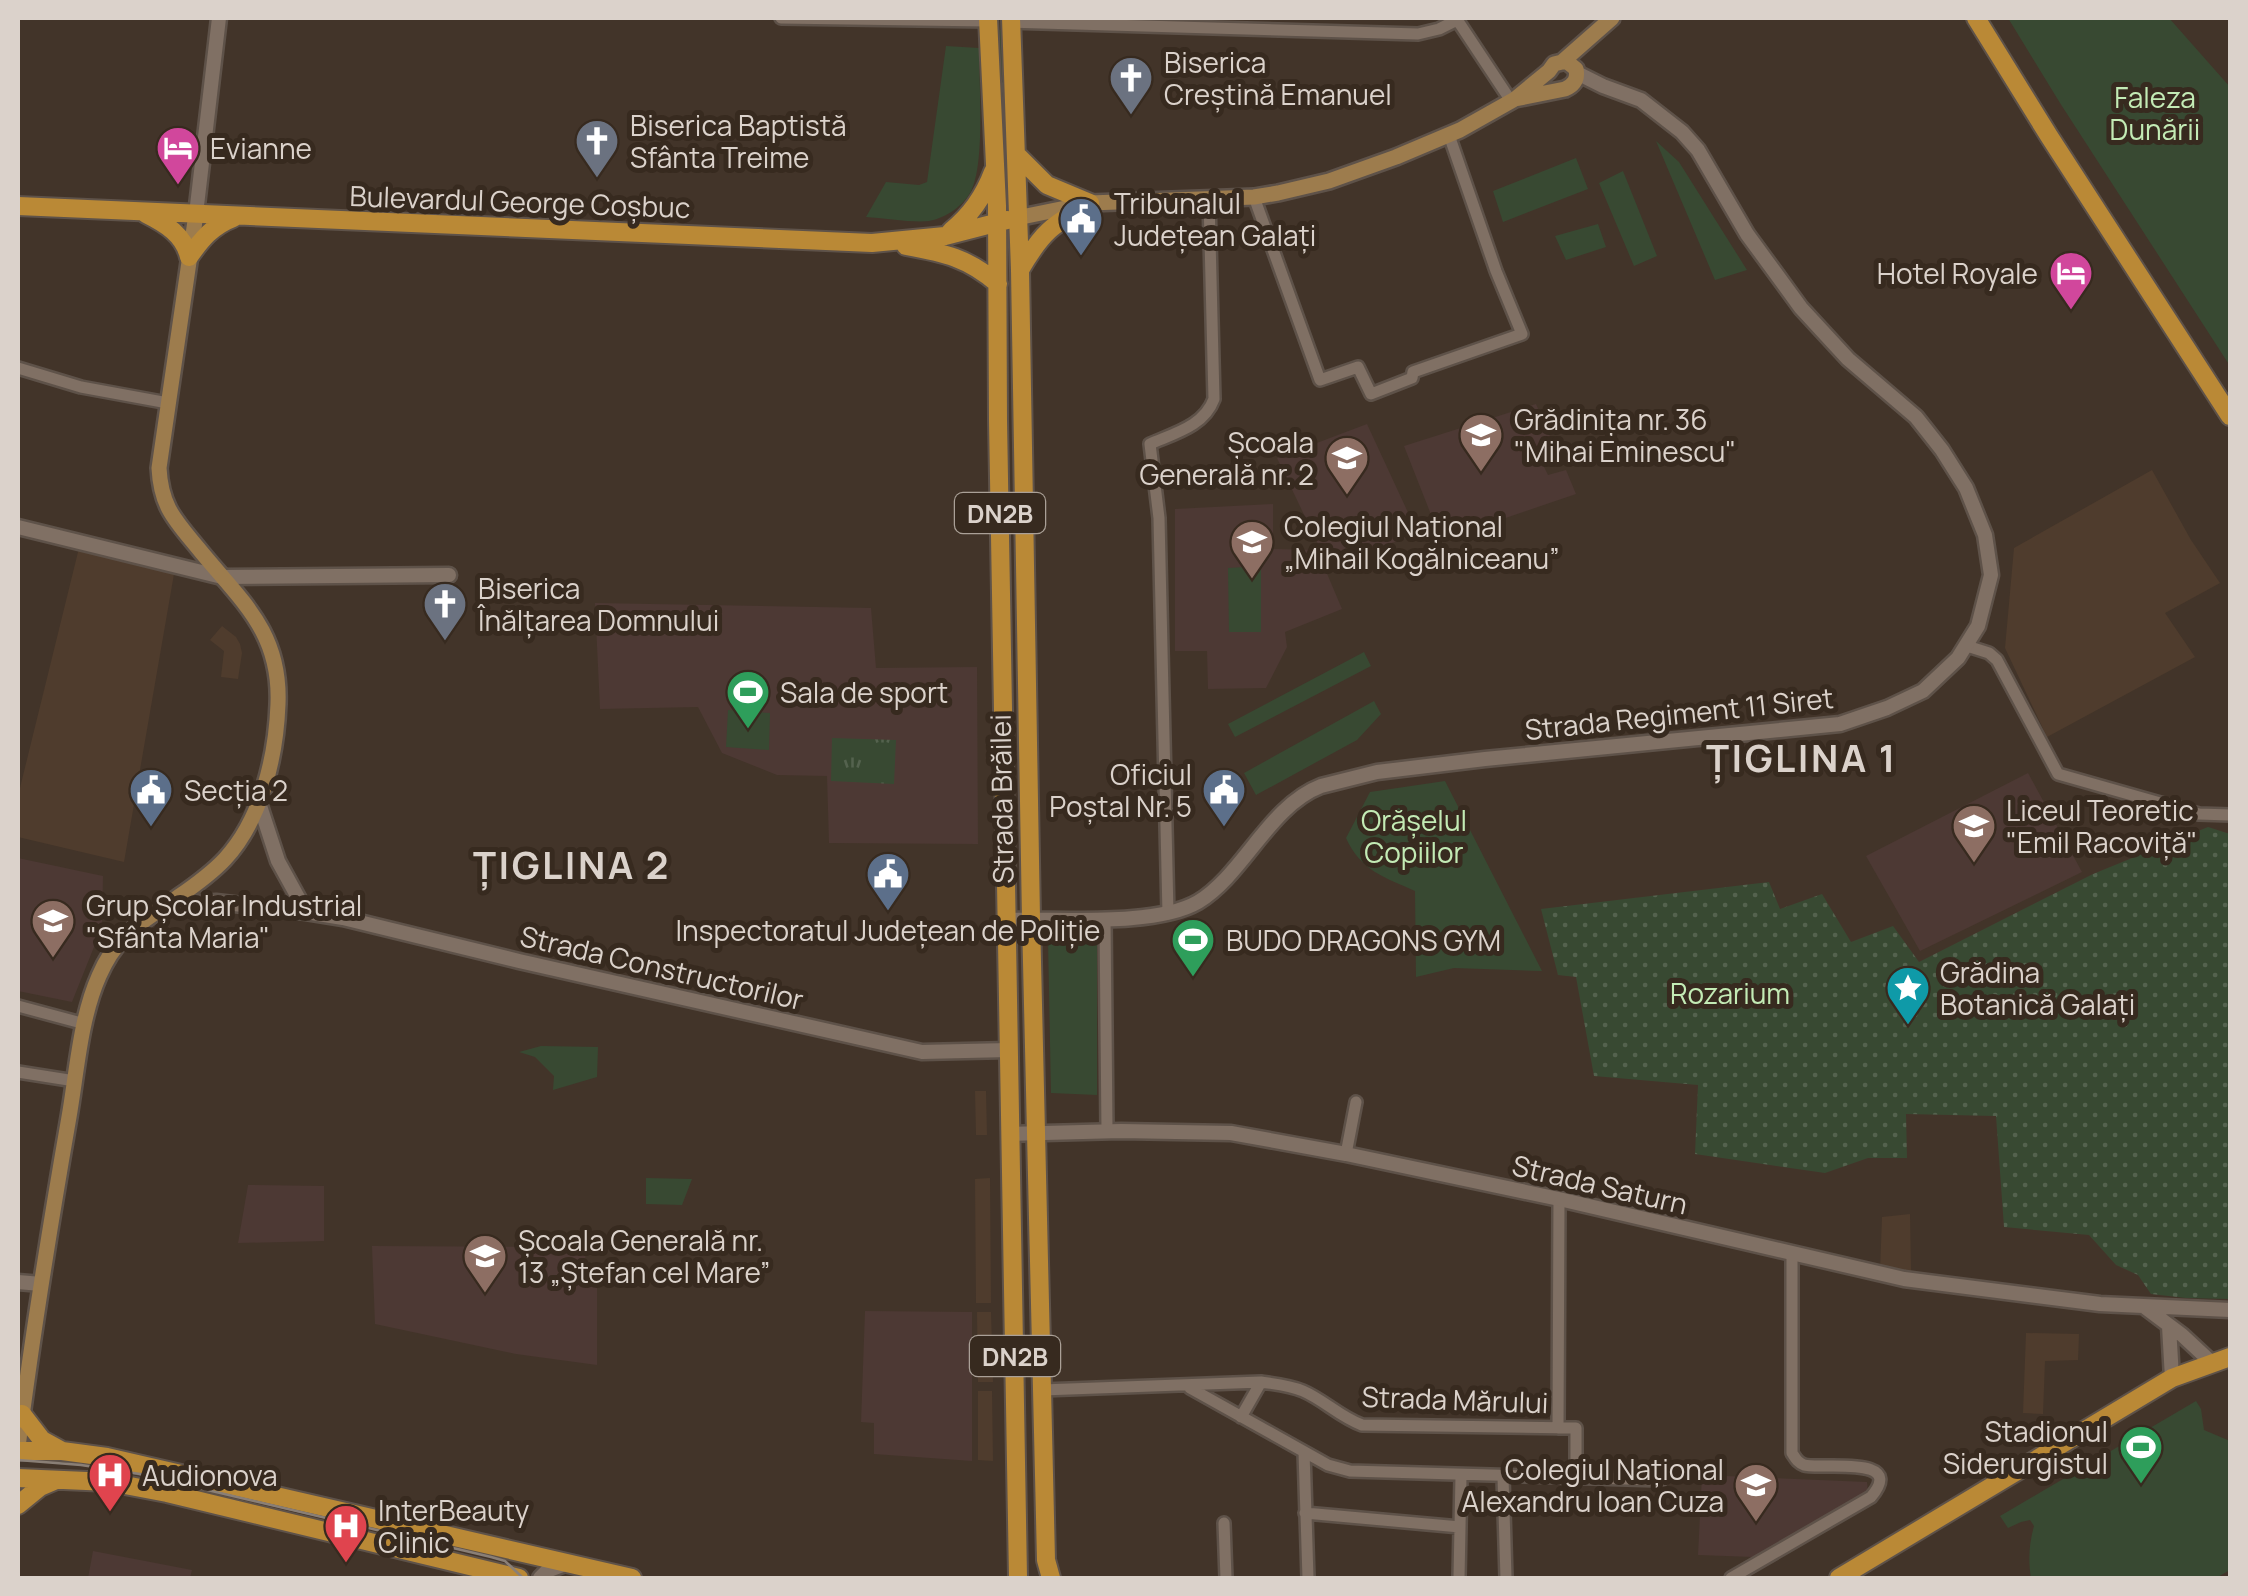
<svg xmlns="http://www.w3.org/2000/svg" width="2248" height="1596" viewBox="0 0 2248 1596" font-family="Manrope,sans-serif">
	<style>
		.built { fill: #4f3c2d }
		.education { fill: #4d3934 }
		.grass { fill: url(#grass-tufts) }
		.park { fill: #384932 }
		.garden { fill: url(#garden-dots) }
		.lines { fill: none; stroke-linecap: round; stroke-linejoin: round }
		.minor-casing { stroke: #5e5249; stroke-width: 16 }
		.tertiary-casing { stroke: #5e5249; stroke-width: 19 }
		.secondary-casing { stroke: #5e5249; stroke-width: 20 }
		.primary-casing { stroke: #5e5249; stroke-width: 22 }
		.minor { stroke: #807064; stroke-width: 11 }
		.tertiary { stroke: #807064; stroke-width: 14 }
		.secondary { stroke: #9d7c4d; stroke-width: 15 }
		.primary { stroke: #ba8936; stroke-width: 18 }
		.tram { stroke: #8a7f76; stroke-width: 2.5 }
		.labels { text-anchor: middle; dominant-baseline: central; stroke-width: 10; stroke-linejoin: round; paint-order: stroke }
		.shield { fill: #372a1f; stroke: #aaa097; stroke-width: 2.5 }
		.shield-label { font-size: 25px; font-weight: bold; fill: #dbd2cb }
		.poi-label { font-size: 28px; fill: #dbd2cb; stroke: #372a1f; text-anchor: start }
		.park-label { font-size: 28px; fill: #c3ebb5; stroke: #372a1f }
		.street-label { font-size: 28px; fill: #dbd2cb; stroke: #372a1f }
		.district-label { font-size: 38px; font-weight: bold; letter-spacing: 2.5px; fill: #dbd2cb; stroke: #372a1f }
	</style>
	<defs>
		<pattern id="grass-tufts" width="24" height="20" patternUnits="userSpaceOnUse" patternTransform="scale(2.5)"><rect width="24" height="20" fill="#384932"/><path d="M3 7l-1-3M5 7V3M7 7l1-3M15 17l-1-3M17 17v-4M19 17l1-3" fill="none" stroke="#54624e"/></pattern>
		<pattern id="garden-dots" width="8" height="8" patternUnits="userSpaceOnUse" patternTransform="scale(2.5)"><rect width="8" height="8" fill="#384932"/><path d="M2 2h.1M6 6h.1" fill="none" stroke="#54624e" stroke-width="1.8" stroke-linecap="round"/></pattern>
	</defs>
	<rect width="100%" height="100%" fill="#423429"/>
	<path class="built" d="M2152 470 2191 540 2220 583 2165 613 2195 657 2047 737 2005 648 2014 548Z
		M79 548 174 574 124 862 18 837V796Z
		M222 626 236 637 240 644 242 653 238 679 221 677 224 651 210 640Z
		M975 1091H986L987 1135H976Z
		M990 1178 991 1303H976L975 1179Z
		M1910 1214 1911 1271 1880 1272 1882 1217Z
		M977 1312H991L993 1382H978Z
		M2026 1333 2079 1334 2078 1360 2045 1361 2043 1414 2023 1413Z
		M978 1391H992L993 1461 978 1460Z"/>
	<path class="education" d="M1536 404 1555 448 1538 455 1548 475 1566 470 1576 494 1441 540 1404 446Z
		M1367 424 1418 534 1328 565 1277 458Z
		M1273 504V549L1317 550 1342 609 1285 632 1287 647 1266 688 1208 689 1207 651H1175V509Z
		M595 603 871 608 876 668 977 667 978 844 829 843 827 776 777 775 722 753 698 707 600 709Z
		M2028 773 2082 872 1920 951 1866 856Z
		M18 858 103 876 102 927 72 1002 18 991Z
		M248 1185 324 1186V1241L238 1243Z
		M372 1246 586 1247 585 1263H597V1365L516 1354 375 1324Z
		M865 1311 972 1312V1461L874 1454V1423L861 1422Z
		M1702 1475 1867 1482 1868 1492 1753 1557 1698 1555Z
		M93 1551 192 1570 190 1578H88Z"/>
	<path class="grass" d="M997 30H1003L1009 197 1003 199Z
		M832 738 896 740 894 784 831 781Z"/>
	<path class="park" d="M2008 18H2169L2230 87V366L2060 103Z
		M946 46 979 48C979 82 985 160 972 189 965 205 946 218 929 221 914 223 883 218 866 217L886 182 919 185 927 182Z
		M1656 141 1679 162 1747 270 1715 280Z
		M1576 158 1588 189 1503 222 1493 191Z
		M1623 171 1657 256 1634 266 1599 183Z
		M1598 224 1606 247 1566 260 1555 236Z
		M1261 566V632H1229L1228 568Z
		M1364 652 1371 666 1235 737 1228 724Z
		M1374 701 1381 714 1357 740 1256 795 1244 773Z
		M728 710 770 713 769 750 726 747Z
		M1445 781 1542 971 1454 968 1416 977 1415 891C1384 877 1361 871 1346 838L1370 792Z
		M1048 939 1097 940V1095L1051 1093Z
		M541 1046 598 1047 597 1077 553 1090 554 1076 535 1057 519 1052Z
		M646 1178 692 1179 682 1205 646 1204Z
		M2196 1401 2201 1409 2204 1430 2230 1441V1570L2216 1578H2031C2028 1560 2029 1544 2034 1526L2030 1520 2021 1522 2008 1528 2000 1516Z"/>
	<path class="garden" d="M2208 827 2230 834V1299L2186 1298 2151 1294 2138 1275 2116 1265 2089 1235 2004 1227 1996 1116 1906 1114 1907 1158H1868L1825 1173 1695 1154 1698 1085 1594 1076 1576 977 1558 975 1541 909 1769 882 1780 909 1822 894 1851 942 1893 926 1919 962 2093 874Z"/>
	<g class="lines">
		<defs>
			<path id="minor" d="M781 18 988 21
				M1456 18 1511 101
				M1011 22 1418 34 1439 29 1457 20
				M1254 197 1320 380 1358 367 1371 394 1412 378 1413 372 1522 334 1496 271 1449 135
				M18 368 81 387 168 403
				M1967 646 1989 653 1997 660 2058 774 2199 814 2230 815
				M1168 914 1159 518 1150 444C1175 433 1204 426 1214 399L1209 199
				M1105 919 1107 1131
				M18 1006 85 1024
				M18 1072 75 1081
				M1346 1154 1356 1102
				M1190 1388 1328 1465 1350 1471 1661 1480
				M1042 1390 1261 1382C1275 1384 1289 1385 1303 1391 1324 1400 1340 1417 1362 1425L1576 1428V1478
				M1241 1417 1261 1382
				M1558 1428 1559 1199
				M1304 1452 1308 1578
				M1503 1477 1506 1578
				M1305 1513 1460 1527
				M1224 1523 1226 1578
				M1459 1578 1461 1476
				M1731 1578 1871 1497C1908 1454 1818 1470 1804 1465 1797 1462 1796 1459 1792 1453V1254"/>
			<path id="tertiary" d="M196 214 219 18
				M18 527 222 577 449 575
				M259 803 278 861 306 912
				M167 905 216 902 306 912 343 918 519 961 922 1052 1009 1050
				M1006 920C1057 918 1155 927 1198 902 1244 874 1269 806 1321 786L1377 772 1485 759 1840 724 1887 708 1923 691 1958 658 1978 626 1991 575 1985 535 1966 488 1942 450 1916 417 1848 359 1801 308 1747 234 1698 150 1682 132 1641 100 1603 86 1577 73
				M1011 1134 1121 1131 1231 1133 1346 1154 1559 1199 1904 1279 2100 1304 2230 1310
				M18 1282 41 1284
				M2146 1308 2182 1335 2211 1362
				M2169 1326 2172 1378
				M540 1578 547 1571 565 1564"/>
			<path id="secondary" d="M1562 62 1612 18
				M1017 218 1090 203 1254 197 1278 193 1329 181 1396 157 1460 130 1515 99 1565 89C1574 85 1578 79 1576 69L1566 61 1554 64 1549 71 1515 99
				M18 1447C32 1337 50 1226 69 1117 77 1071 80 1019 99 976 118 932 141 924 178 897 194 886 211 874 225 859 261 820 276 758 278 704 281 631 240 600 198 548 175 520 161 507 159 468L196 214"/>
			<path id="primary" d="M988 18 997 206 998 420 1018 1578
				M1011 18 1020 270 1031 919 1046 1560 1051 1578
				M1976 18 2049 136 2230 416
				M1016 154 1047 185 1090 203
				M18 206 872 243 945 236 1007 220
				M146 214C166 224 184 235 189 257
				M951 231C971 215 984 196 993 172
				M906 246C945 253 968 258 998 284
				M189 257C201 240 212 226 233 218
				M1020 270C1042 232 1052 225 1090 203
				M18 1419 22 1414 42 1440 62 1451
				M18 1451H62L107 1457 632 1578
				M18 1478 109 1482 167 1493 519 1578
				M18 1505 40 1487 54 1481
				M1839 1578 2172 1378 2230 1357"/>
		</defs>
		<use href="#minor" class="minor-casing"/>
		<use href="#tertiary" class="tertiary-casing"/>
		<use href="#secondary" class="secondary-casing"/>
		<use href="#primary" class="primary-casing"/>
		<use href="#minor" class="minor"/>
		<use href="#tertiary" class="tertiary"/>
		<use href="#secondary" class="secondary"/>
		<use href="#primary" class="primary"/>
		<path class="tram" d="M18 1460 81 1465 140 1474 491 1557 505 1561 523 1578"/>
	</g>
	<defs>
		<symbol id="church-pin" viewBox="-11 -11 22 30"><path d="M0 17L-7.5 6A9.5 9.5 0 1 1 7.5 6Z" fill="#6b7280" stroke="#372a1f"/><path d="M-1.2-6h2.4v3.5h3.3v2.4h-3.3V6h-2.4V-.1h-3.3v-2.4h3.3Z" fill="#fff"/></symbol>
		<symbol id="hotel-pin" viewBox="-11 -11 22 30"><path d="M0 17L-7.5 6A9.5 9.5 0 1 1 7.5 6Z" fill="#d1479c" stroke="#372a1f"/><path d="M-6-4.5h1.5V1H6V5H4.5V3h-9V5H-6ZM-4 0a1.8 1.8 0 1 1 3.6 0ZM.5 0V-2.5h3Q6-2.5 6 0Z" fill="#fff"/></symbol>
		<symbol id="civic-pin" viewBox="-11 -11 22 30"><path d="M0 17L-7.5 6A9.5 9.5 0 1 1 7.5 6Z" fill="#5c6f8a" stroke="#372a1f"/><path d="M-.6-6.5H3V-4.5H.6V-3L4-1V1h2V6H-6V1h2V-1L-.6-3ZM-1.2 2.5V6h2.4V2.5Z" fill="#fff"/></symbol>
		<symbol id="school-pin" viewBox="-11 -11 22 30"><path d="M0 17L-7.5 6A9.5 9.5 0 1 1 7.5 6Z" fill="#8d6e63" stroke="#372a1f"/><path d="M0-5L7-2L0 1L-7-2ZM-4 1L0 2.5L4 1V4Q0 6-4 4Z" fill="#fff"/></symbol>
		<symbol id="university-pin" viewBox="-11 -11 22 30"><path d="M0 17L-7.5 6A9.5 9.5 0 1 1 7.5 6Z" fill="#8d6e63" stroke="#372a1f"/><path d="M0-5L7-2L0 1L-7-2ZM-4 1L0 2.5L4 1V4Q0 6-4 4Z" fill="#fff"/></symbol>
		<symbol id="stadium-pin" viewBox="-11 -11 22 30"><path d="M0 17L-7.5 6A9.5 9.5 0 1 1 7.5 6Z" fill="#2e9e5b" stroke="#372a1f"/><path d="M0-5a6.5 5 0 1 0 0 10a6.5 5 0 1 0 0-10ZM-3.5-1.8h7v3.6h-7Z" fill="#fff"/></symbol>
		<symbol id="sight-pin" viewBox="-11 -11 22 30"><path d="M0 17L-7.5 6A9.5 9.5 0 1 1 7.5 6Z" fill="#0f9aa8" stroke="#372a1f"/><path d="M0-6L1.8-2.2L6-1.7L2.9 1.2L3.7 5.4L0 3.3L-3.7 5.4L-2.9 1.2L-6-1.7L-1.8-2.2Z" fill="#fff"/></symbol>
		<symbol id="hospital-pin" viewBox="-11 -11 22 30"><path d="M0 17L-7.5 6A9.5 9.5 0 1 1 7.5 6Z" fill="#e0444e" stroke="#372a1f"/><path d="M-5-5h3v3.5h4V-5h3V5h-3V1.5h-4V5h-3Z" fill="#fff"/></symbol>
	</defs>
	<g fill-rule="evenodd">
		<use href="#church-pin" x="1106" y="53" width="50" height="68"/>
		<use href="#church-pin" x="572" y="116" width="50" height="68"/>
		<use href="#hotel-pin" x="153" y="123" width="50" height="68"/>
		<use href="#civic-pin" x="1056" y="194" width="50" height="68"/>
		<use href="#hotel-pin" x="2046" y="248" width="50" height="68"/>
		<use href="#school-pin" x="1456" y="410" width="50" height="68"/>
		<use href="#school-pin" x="1322" y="433" width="50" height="68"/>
		<use href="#university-pin" x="1227" y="517" width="50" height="68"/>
		<use href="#church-pin" x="420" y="579" width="50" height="68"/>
		<use href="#stadium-pin" x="723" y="667" width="50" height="68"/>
		<use href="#civic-pin" x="126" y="765" width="50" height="68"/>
		<use href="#civic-pin" x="1199" y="765" width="50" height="68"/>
		<use href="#university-pin" x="1949" y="801" width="50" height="68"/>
		<use href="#civic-pin" x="863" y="849" width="50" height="68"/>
		<use href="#university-pin" x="28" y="896" width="50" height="68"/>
		<use href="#stadium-pin" x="1168" y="915" width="50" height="68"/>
		<use href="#sight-pin" x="1883" y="963" width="50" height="68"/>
		<use href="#school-pin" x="460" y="1231" width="50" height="68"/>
		<use href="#stadium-pin" x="2116" y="1422" width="50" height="68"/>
		<use href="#hospital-pin" x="85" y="1450" width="50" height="68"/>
		<use href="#school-pin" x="1731" y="1460" width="50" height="68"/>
		<use href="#hospital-pin" x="321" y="1501" width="50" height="68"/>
	</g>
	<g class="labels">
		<g class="shield">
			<rect x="955" y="493" width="90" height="40" rx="8"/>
			<rect x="970" y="1336" width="90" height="40" rx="8"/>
		</g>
		<g class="shield-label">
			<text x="1000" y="513">DN2B</text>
			<text x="1015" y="1356">DN2B</text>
		</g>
		<g class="poi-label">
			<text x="1164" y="62">Biserica<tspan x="1164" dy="32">Creștină Emanuel</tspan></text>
			<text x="630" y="125">Biserica Baptistă<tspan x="630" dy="32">Sfânta Treime</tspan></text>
			<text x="210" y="148">Evianne</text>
			<text x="1114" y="203">Tribunalul<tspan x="1114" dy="32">Județean Galați</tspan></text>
			<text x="2038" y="273" text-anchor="end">Hotel Royale</text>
			<text x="1514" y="419">Grădinița nr. 36<tspan x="1514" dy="32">"Mihai Eminescu"</tspan></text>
			<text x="1314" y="442" text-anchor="end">Școala<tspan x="1314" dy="32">Generală nr. 2</tspan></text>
			<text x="1284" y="526">Colegiul Național<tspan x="1284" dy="32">„Mihail Kogălniceanu”</tspan></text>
			<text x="478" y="588">Biserica<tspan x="478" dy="32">Înălțarea Domnului</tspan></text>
			<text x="780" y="692">Sala de sport</text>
			<text x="1192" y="774" text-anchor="end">Oficiul<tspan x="1192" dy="32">Poștal Nr. 5</tspan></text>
			<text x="184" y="790">Secția 2</text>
			<text x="2006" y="810">Liceul Teoretic<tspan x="2006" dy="32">"Emil Racoviță"</tspan></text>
			<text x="86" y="905">Grup Școlar Industrial<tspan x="86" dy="32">"Sfânta Maria"</tspan></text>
			<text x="888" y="930" text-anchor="middle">Inspectoratul Județean de Poliție</text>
			<text x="1226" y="940">BUDO DRAGONS GYM</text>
			<text x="1940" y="972">Grădina<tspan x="1940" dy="32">Botanică Galați</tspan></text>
			<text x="518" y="1240">Școala Generală nr.<tspan x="518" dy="32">13 „Ștefan cel Mare”</tspan></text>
			<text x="2108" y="1431" text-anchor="end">Stadionul<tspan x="2108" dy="32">Siderurgistul</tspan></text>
			<text x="1724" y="1469" text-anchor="end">Colegiul Național<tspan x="1724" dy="32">Alexandru Ioan Cuza</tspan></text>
			<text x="142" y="1475">Audionova</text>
			<text x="378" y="1510">InterBeauty<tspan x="378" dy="32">Clinic</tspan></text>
		</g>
		<g class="park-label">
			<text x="2155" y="97">Faleza<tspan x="2155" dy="32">Dunării</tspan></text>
			<text x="1414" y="820">Orășelul<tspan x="1414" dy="32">Copiilor</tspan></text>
			<text x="1730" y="993">Rozarium</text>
		</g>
		<g class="street-label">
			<text transform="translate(520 201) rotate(2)">Bulevardul George Coșbuc</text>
			<text transform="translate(1679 713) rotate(-6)">Strada Regiment 11 Siret</text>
			<text transform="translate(1001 799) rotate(-91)">Strada Brăilei</text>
			<text transform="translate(662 967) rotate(13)">Strada Constructorilor</text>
			<text transform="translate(1600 1184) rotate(13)">Strada Saturn</text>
			<text transform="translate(1455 1399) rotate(2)">Strada Mărului</text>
		</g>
		<g class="district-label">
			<text x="1802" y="757">ȚIGLINA 1</text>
			<text x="572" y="864">ȚIGLINA 2</text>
		</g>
	</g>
	<rect width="2248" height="1596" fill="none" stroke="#dbd2cb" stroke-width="40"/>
</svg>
